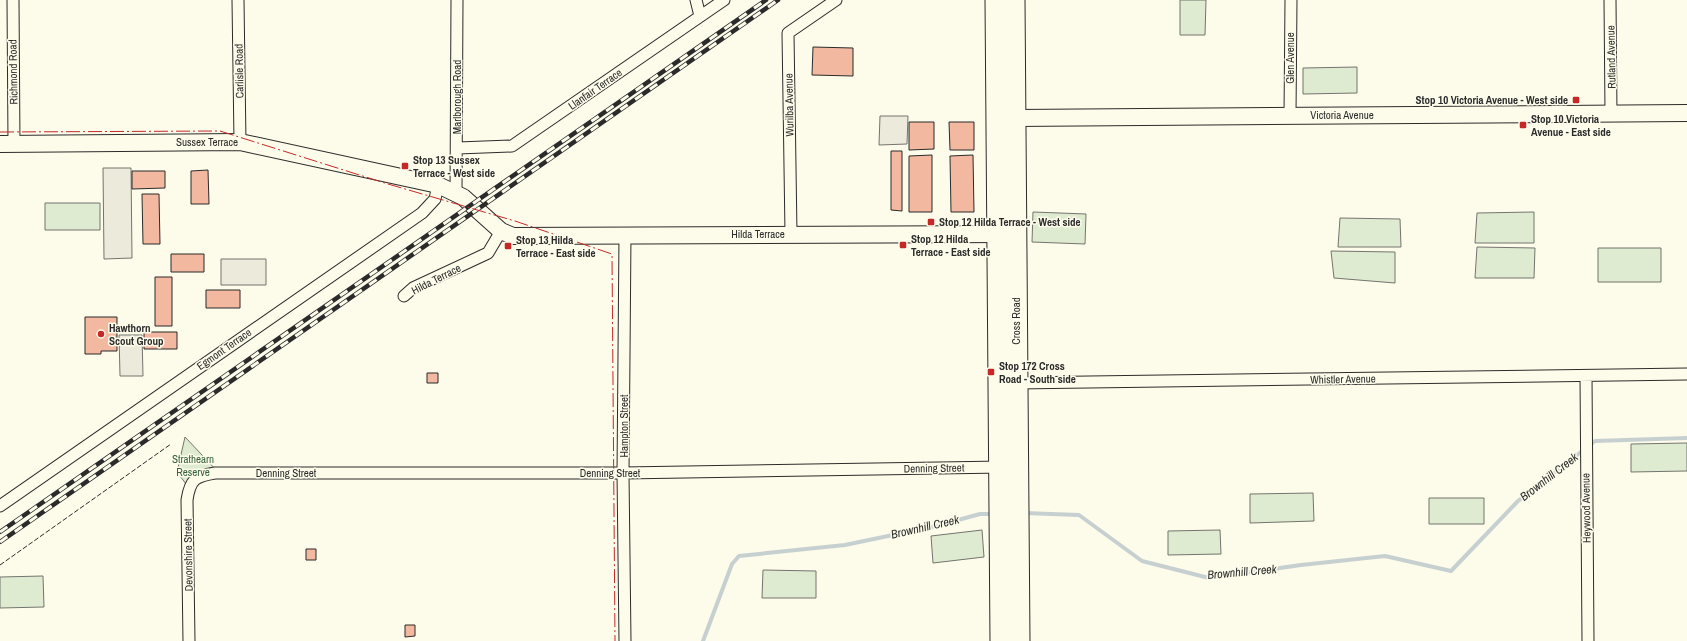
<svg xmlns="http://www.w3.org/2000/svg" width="1687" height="641" viewBox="0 0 1687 641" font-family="'Archivo Narrow',sans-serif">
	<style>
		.green { fill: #deebd1; stroke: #74746e }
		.parking { fill: #eceadb; stroke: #74746e }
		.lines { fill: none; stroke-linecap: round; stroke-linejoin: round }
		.stream { stroke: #c7d0d0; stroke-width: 4 }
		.building { fill: #f2b8a0; stroke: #2b2b2b }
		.street-casing { stroke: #2b2b2b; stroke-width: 13 }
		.secondary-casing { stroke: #2b2b2b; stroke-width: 18 }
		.highway-casing { stroke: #2b2b2b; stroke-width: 23 }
		.street { stroke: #fdfbea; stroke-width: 11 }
		.secondary { stroke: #fdfbea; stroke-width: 16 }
		.highway { stroke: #fdfbea; stroke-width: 21 }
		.rail-casing { stroke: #2b2b2b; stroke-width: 4.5 }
		.rail { stroke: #fdfbea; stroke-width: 3; stroke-dasharray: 9; stroke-linecap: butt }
		.fence { stroke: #2b2b2b; stroke-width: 1; stroke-dasharray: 5 2; stroke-linecap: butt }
		.power { stroke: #c62828; stroke-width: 1; stroke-dasharray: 14 3 2 3; stroke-linecap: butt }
		.poi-dot { fill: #c62828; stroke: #fdfbea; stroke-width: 1.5 }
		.labels { text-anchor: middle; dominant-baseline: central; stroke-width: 3; stroke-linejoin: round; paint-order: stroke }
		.street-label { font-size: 11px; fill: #2b2b2b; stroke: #fdfbea }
		.poi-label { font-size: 11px; font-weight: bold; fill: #2b2b2b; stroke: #fdfbea; text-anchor: start }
		.park-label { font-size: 11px; fill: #34623c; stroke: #fdfbea }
		.water-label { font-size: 12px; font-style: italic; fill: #2b2b2b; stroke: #fdfbea }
	</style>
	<rect width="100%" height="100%" fill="#fdfbea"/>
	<path class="green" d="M1180 0H1206L1205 35H1180Z
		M1357 67V93L1303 94V68Z
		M45 203H100V230H45Z
		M1033 212 1086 214 1085 244 1032 242Z
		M1534 212V243H1475L1477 213Z
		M1340 218 1400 219 1401 247H1338Z
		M1477 247 1535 248 1534 278H1475Z
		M1598 248H1661V282H1598Z
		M1331 251 1395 252V283L1334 278Z
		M185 437 219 473 189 488 177 472Z
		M1687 443V471L1631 472V444Z
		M1313 493 1314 521 1250 523V494Z
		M1429 498H1484V524H1429Z
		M982 530 984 557 933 563 931 536Z
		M1220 530 1221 554 1168 555V531Z
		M763 570 816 571V598H762Z
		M43 576 44 607 0 608V577Z"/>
	<path class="parking" d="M880 116H908L907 144 879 145Z
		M103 168H131L132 258 104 259Z
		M221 259H266V285H221Z
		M119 335H142L143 376H120Z"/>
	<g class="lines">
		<path class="stream" d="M1024 513 1079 515 1142 561 1209 578 1301 565 1385 556 1451 571 1518 501 1595 441 1687 438
			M703 641 732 564 739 556 845 545 936 526 980 514H994"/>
	</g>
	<path class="building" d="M813 47 853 48V76L812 75Z
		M909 122H934V149L909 150Z
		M949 122H974V150H950Z
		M891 151H902V211L891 210Z
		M932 155V212H909V156Z
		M973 155 974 212H951L950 156Z
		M208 170 209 204H191V171Z
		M132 171H165V188L132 189Z
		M142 194H159L160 244H143Z
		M171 254H204V272H171Z
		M155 277H172V326H155Z
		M206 290H240V308H206Z
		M85 317H117V351H101V354H85Z
		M144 332H177V349H144Z
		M427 373H438V383H427Z
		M306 549H316V560H306Z
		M405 625H415V636L405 637Z"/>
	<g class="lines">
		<defs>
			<path id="street" d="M13 0 14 144
				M238 0 240 142
				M696 0 700 16
				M1610 0 1611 113
				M1290 115 1291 0
				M458 148 512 146 724 0
				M456 193 457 0
				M791 234 788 33 836 0
				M625 235 623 473 625 641
				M404 296 413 288 488 253 501 231
				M1586 376 1588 641
				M1013 383 1687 374
				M0 506 422 213 435 199 438 185
				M189 641 187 500C190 479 196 476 215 473H623L1003 467"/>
			<path id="secondary" d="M1005 118 1687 113
				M0 144 240 142 438 185 463 197 501 231 513 236 1009 234"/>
			<path id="highway" d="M996 0 1001 641
				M1014 0 1019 641"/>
		</defs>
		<use href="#street" class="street-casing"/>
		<use href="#secondary" class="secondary-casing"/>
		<use href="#highway" class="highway-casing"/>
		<use href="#street" class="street"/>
		<use href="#secondary" class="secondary"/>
		<use href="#highway" class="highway"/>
		<defs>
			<path id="rail" d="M0 532 766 0
				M0 542 778 0"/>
		</defs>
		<use href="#rail" class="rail-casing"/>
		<use href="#rail" class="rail"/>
		<path class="fence" d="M0 565 171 444"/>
		<path class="power" d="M0 132 220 131 388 184 515 221 612 254 615 641"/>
	</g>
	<g class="poi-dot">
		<rect x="1572" y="96" width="8" height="8" rx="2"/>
		<rect x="1519" y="121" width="8" height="8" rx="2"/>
		<rect x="401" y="162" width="8" height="8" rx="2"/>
		<rect x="927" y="218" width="8" height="8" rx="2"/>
		<rect x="899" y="241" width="8" height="8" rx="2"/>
		<rect x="504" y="242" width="8" height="8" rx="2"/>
		<circle cx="101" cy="334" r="4"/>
		<rect x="987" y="368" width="8" height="8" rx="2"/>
	</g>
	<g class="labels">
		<g class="street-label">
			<text transform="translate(1611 57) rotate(-91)">Rutland Avenue</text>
			<text transform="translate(1290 58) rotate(-90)">Glen Avenue</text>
			<text transform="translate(239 71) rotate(-91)">Carlisle Road</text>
			<text transform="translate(13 72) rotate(-91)">Richmond Road</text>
			<text transform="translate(595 89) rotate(-35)">Llanfair Terrace</text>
			<text transform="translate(457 97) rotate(-90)">Marlborough Road</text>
			<text transform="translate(789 105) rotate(-91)">Wurilba Avenue</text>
			<text x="1342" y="115">Victoria Avenue</text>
			<text x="207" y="142">Sussex Terrace</text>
			<text x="758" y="234">Hilda Terrace</text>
			<text transform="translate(436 279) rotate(-27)">Hilda Terrace</text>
			<text transform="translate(1016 321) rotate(-90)">Cross Road</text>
			<text transform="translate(224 349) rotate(-35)">Egmont Terrace</text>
			<text transform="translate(1343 379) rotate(-1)">Whistler Avenue</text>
			<text transform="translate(624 426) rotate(-90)">Hampton Street</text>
			<text transform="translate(934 468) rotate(-1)">Denning Street</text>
			<text x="286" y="473">Denning Street</text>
			<text x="610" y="473">Denning Street</text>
			<text transform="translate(1586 508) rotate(-91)">Heywood Avenue</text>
			<text transform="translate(188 555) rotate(-91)">Devonshire Street</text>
		</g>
		<g class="poi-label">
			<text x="1568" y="100" text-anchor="end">Stop 10 Victoria Avenue - West side</text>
			<text x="1531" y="119">Stop 10 Victoria<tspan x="1531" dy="13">Avenue - East side</tspan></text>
			<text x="413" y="160">Stop 13 Sussex<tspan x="413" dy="13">Terrace - West side</tspan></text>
			<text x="939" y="222">Stop 12 Hilda Terrace - West side</text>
			<text x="911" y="239">Stop 12 Hilda<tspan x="911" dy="13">Terrace - East side</tspan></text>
			<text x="516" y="240">Stop 13 Hilda<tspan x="516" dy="13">Terrace - East side</tspan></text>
			<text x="109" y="328">Hawthorn<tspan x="109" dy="13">Scout Group</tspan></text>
			<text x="999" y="366">Stop 172 Cross<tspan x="999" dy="13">Road - South side</tspan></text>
		</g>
		<g class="park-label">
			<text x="193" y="459">Strathearn<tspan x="193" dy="13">Reserve</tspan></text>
		</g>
		<g class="water-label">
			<text transform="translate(1549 477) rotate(-38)">Brownhill Creek</text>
			<text transform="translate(925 527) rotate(-13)">Brownhill Creek</text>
			<text transform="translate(1242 572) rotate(-5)">Brownhill Creek</text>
		</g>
	</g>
</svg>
